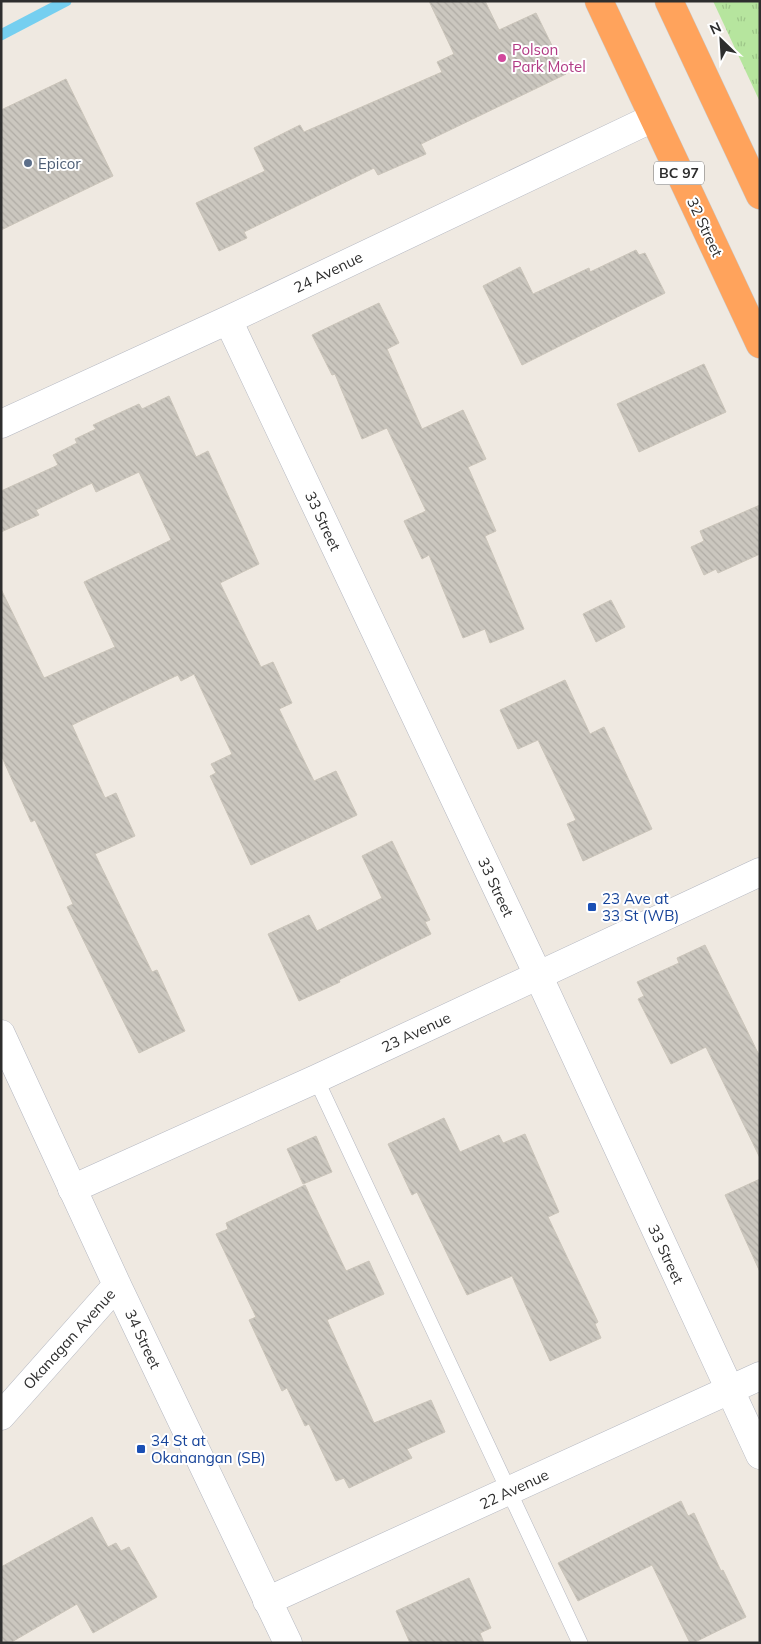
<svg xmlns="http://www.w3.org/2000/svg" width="761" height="1644" viewBox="0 0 761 1644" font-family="Mulish,sans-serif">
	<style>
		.grass { fill: url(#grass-tufts) }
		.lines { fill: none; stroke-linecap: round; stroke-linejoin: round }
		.stream { stroke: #75cff0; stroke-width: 11 }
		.building { fill: url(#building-back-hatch); stroke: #cbc5ba }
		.lane-casing { stroke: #b4b7c1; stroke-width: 16 }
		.street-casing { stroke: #b4b7c1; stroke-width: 29 }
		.secondary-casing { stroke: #b4b7c1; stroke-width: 29 }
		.highway-casing { stroke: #c9c9c9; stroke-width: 29 }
		.lane { stroke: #fff; stroke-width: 15 }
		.street { stroke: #fff; stroke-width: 28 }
		.secondary { stroke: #fff; stroke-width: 28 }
		.highway { stroke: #ffa35c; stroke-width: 28 }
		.hotel-dot { fill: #d1479c; stroke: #fff; stroke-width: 2 }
		.service-dot { fill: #5c6f8a; stroke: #fff; stroke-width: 2 }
		.transit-dot { fill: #1a4fb4; stroke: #fff; stroke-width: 2 }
		.labels { text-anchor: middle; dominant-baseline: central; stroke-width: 4; stroke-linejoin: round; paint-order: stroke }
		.shield { fill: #fff; stroke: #6d6d6d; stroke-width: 1 }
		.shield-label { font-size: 14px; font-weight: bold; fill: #2e2e2e }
		.hotel-label { font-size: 15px; fill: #b23c85; stroke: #fff; text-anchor: start }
		.service-label { font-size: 15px; fill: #4e5e75; stroke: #fff; text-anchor: start }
		.street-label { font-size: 15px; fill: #2e2e2e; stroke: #fff }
		.transit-label { font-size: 15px; fill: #164399; stroke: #fff; text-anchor: start }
	</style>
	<defs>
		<pattern id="grass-tufts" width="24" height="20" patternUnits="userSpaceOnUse" patternTransform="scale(1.25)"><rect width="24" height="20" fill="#b6e59e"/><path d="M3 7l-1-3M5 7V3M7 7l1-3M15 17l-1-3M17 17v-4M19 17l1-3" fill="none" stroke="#9dc588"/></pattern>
		<pattern id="building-back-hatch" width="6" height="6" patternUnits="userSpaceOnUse" patternTransform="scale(1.25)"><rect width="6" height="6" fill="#cbc7bf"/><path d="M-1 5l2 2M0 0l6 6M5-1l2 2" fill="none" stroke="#afaba4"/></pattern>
	</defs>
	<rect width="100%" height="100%" fill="#efe9e1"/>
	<path class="grass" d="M713 1H760V102Z"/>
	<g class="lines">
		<path class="stream" d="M1 35 66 1"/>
	</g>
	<path class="building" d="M429 1H485L499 30 536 13 566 74 421 144 426 154 378 175 374 168 244 232 247 238 219 251 196 203 265 171 254 148 300 125 304 132 442 72 437 62 454 54Z
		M66 79 113 176 1 230V110Z
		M636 250 639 255 645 253 665 293 522 365 483 286 520 267 533 294 589 268 590 272Z
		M379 303 399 343 387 349 422 429 463 410 486 459 468 467 496 531 485 536 524 629 490 643 485 629 463 638 429 555 422 559 404 521 426 511 387 428 362 439 335 374 332 375 312 335Z
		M704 364 726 412 639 452 617 404Z
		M169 396 196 457 208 451 259 564 220 583 261 667 273 662 292 703 279 709 314 781 336 771 357 815 251 865 210 776 216 773 211 764 232 754 194 674 181 681 178 675 72 725 105 798 116 793 135 836 95 854 152 972 157 970 185 1031 139 1053 67 907 73 904 35 820 31 822 1 755V589L44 678 115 647 84 582 171 540 139 472 96 492 92 483 36 510 39 515 1 532V491L58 465 53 455 77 443 75 439 96 429 93 425 139 404 142 409Z
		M760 505V554L718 573 716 569 704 575 691 547 704 541 700 531Z
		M611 600 625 627 596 642 583 614Z
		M565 680 590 734 604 727 652 829 583 861 567 824 576 820 538 740 518 749 500 710Z
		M392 841 430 920 425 922 431 934 339 980 340 982 299 1001 268 934 309 915 317 931 382 898 362 856Z
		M705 945 760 1057V1158L706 1047 671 1064 638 999 644 996 637 982 679 963 677 958Z
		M444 1118 460 1152 499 1135 503 1143 525 1134 559 1212 548 1217 598 1322 595 1324 601 1338 550 1361 512 1276 467 1295 417 1192 412 1195 388 1144Z
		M316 1136 332 1172 303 1184 287 1149Z
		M760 1179V1272L725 1195Z
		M305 1185 346 1271 369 1261 384 1294 327 1320 374 1423 431 1400 445 1432 407 1449 412 1458 349 1488 344 1478 336 1481 309 1424 305 1426 287 1388 282 1391 249 1320 256 1317 216 1234 228 1229 226 1223Z
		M681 1501 688 1516 694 1513 721 1571 723 1570 746 1617 693 1643H690L652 1565 578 1601 558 1563Z
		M92 1517 108 1547 116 1543 121 1551 129 1547 157 1597 93 1633 77 1604 10 1643H1V1567Z
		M469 1578 491 1628 480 1633 484 1643H410L396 1611Z"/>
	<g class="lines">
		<defs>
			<path id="lane" d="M316 1079 580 1643"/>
			<path id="street" d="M228 320 538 975 760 1455
				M1 424 228 320 653 118
				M72 1189 316 1079 760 872
				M267 1601 760 1376"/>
			<path id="secondary" d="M1 1034 117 1285 288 1643
				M1 1416 117 1285"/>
			<path id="highway" d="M599 1 760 344
				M669 1 760 195"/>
		</defs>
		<use href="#lane" class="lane-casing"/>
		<use href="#street" class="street-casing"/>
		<use href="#secondary" class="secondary-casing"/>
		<use href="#highway" class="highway-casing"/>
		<use href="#lane" class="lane"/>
		<use href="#street" class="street"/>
		<use href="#secondary" class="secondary"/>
		<use href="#highway" class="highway"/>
	</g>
	<circle class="hotel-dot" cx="502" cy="58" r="5"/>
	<circle class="service-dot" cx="28" cy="163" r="5"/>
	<g class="transit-dot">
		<rect x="587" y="902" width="10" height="10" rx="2.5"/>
		<rect x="136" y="1444" width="10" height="10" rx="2.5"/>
	</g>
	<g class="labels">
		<rect class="shield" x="654" y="161.5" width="50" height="23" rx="4"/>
		<g class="shield-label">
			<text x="679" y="173">BC 97</text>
		</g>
		<g class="hotel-label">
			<text x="512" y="49">Polson<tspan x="512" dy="17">Park Motel</tspan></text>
		</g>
		<g class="service-label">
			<text x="38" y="163">Epicor</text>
		</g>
		<g class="street-label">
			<text transform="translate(705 227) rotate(65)">32 Street</text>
			<text transform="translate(328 272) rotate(-26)">24 Avenue</text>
			<text transform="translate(323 521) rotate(65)">33 Street</text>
			<text transform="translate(496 887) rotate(65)">33 Street</text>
			<text transform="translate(416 1032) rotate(-25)">23 Avenue</text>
			<text transform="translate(666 1254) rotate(65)">33 Street</text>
			<text transform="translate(69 1339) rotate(-48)">Okanagan Avenue</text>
			<text transform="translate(143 1339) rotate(65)">34 Street</text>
			<text transform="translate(514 1489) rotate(-25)">22 Avenue</text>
		</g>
		<g class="transit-label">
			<text x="602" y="898">23 Ave at<tspan x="602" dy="17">33 St (WB)</tspan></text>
			<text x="151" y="1440">34 St at<tspan x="151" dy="17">Okanangan (SB)</tspan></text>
		</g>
	</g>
	<rect width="761" height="1644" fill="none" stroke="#2e2e2e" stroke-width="5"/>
	<g transform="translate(721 40) rotate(335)" stroke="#ffffff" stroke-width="4" paint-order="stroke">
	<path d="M0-4L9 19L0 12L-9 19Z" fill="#2e2e2e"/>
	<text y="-8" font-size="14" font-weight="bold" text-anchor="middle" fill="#2e2e2e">N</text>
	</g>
</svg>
